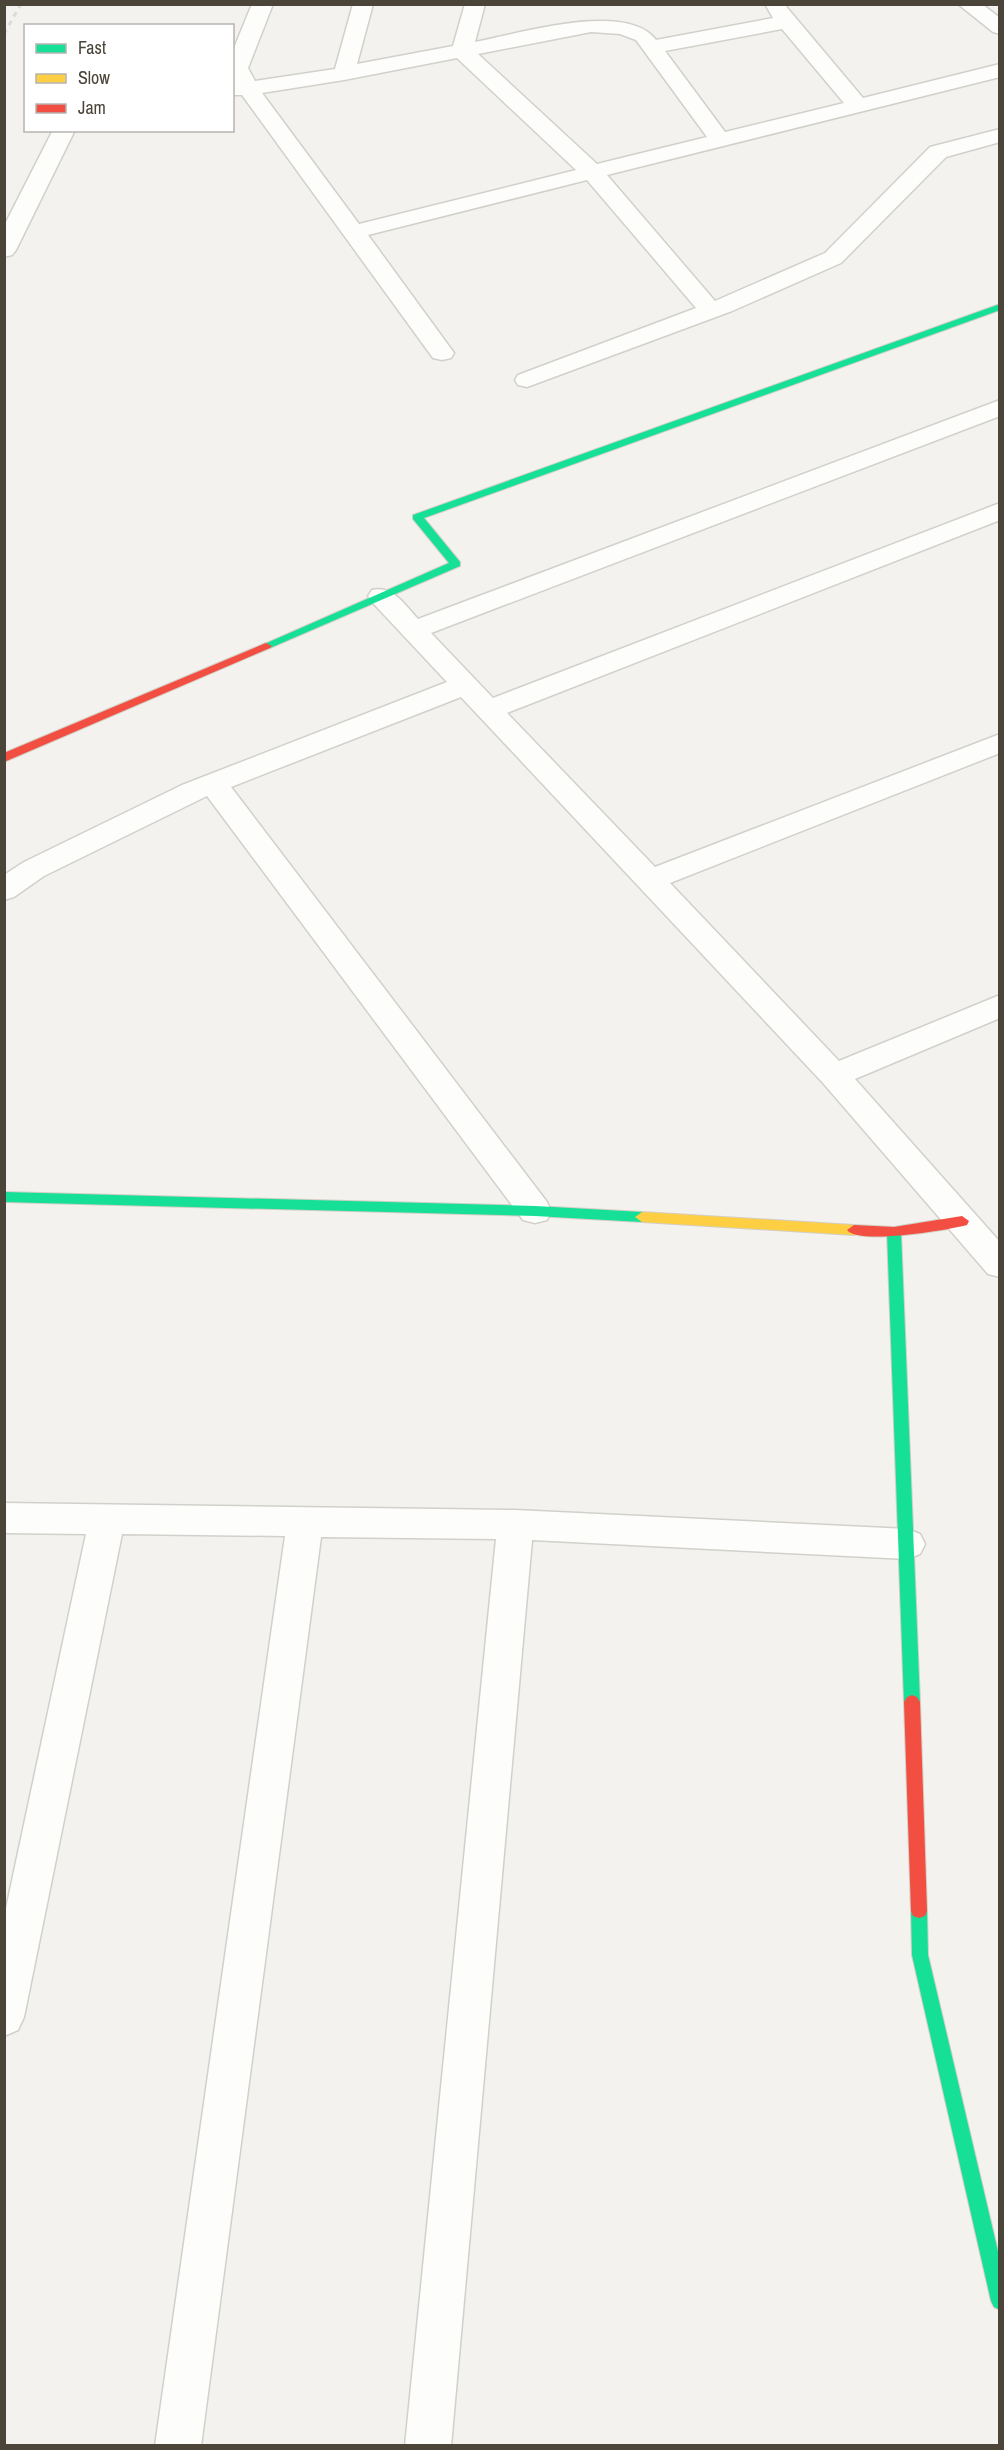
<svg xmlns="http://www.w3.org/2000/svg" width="1004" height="2450" viewBox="0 0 1004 2450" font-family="'Archivo Narrow',sans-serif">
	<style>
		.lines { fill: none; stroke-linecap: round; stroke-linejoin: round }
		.street-casing { stroke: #d2d0cb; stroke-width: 3 }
		.fast-casing { stroke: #d3cfc5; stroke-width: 2 }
		.slow-casing { stroke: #d3cfc5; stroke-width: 2 }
		.jam-casing { stroke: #d3cfc5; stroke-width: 2 }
		.street { fill: #fdfdfc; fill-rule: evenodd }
		.fast { fill: #16e098; fill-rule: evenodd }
		.slow { fill: #ffcf43; fill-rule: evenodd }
		.jam { fill: #f24e42; fill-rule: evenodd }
		.rail { stroke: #dbdbda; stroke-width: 3; stroke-dasharray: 5 5; stroke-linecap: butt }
	</style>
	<rect width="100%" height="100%" fill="#f4f2ee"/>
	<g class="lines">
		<defs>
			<path id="street" d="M252 4H273L248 68 255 81 335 69 353 4H373L357 64 453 46 465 4H485L475 42C517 34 627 0 656 40L773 18 765 4H784L863 98 1000 64V77L607 175 715 301 825 253 930 147 1000 129V142L946 157 841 263 732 311 527 387 518 385 515 380 518 375 696 308 587 180 368 235 454 353 451 358 442 360 433 358 242 95H232V53ZM782 29 844 103 725 132 665 51ZM591 32 620 34 636 40 707 137 597 164 478 54ZM457 58 576 170 359 224 262 93 344 80Z
				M958 4H982L1000 18V34L993 32Z
				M53 130H75L16 250 12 255 4 257V226Z
				M1000 400V416L431 633 493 698 1000 503V520L507 713 655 867 1000 734V753L670 883 839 1061 1000 995V1018L855 1079 1000 1242V1277L988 1274 823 1083 461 697 231 787 547 1202 551 1211 547 1220 535 1223 523 1220 207 796 44 876 14 897 4 900V875L24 862 182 785 447 682 372 602 368 596 372 590C393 585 404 604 418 619Z
				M4 1503 515 1510 907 1529 920 1534 925 1544 920 1554 907 1559 532 1540 451 2446H405L496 1539 321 1537 201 2446H155L285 1536 122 1534 24 2017 18 2030 4 2036V1918L86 1534 4 1533Z"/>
			<path id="fast" d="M1000 304V310L424 518 460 562V566L270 648H262L260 646 449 563 413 519V515Z
				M4 1192 535 1206 642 1212 649 1217 642 1222 535 1216 4 1202Z
				M894 1227 901 1232 920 1702 917 1707 912 1709 907 1707 904 1702 887 1232Z
				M919 1904 925 1906 927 1911 928 1955 1000 2260V2310L994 2307 991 2301 912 1955 911 1911 913 1906Z"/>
			<path id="slow" d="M642 1212 854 1225 861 1230 854 1235 642 1222 635 1217Z"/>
			<path id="jam" d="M266 643 272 646 270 648 4 762V753Z
				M962 1216 969 1221 967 1225C948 1230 858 1245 847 1230L854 1225 894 1227Z
				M912 1695 917 1697 920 1702 927 1911 925 1916 919 1918 913 1916 911 1911 904 1702 907 1697Z"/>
		</defs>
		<use href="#street" class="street-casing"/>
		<use href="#fast" class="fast-casing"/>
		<use href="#slow" class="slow-casing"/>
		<use href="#jam" class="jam-casing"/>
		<use href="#street" class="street"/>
		<use href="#fast" class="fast"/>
		<use href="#slow" class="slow"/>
		<use href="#jam" class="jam"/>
		<path class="rail" d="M4 34 21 4"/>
	</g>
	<rect width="1004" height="2450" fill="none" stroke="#4b4439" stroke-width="12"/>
	<rect x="24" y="24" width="210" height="108" fill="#ffffff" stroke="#b7b4b0" stroke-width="1.5"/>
	<rect x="36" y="44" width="30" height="9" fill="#16e098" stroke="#b7b4b0" stroke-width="1.5"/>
	<text x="78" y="54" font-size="18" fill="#4b4439">Fast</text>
	<rect x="36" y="74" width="30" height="9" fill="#ffcf43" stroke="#b7b4b0" stroke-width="1.5"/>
	<text x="78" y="84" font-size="18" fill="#4b4439">Slow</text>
	<rect x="36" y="104" width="30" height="9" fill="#f24e42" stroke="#b7b4b0" stroke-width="1.5"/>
	<text x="78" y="114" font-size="18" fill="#4b4439">Jam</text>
</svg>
